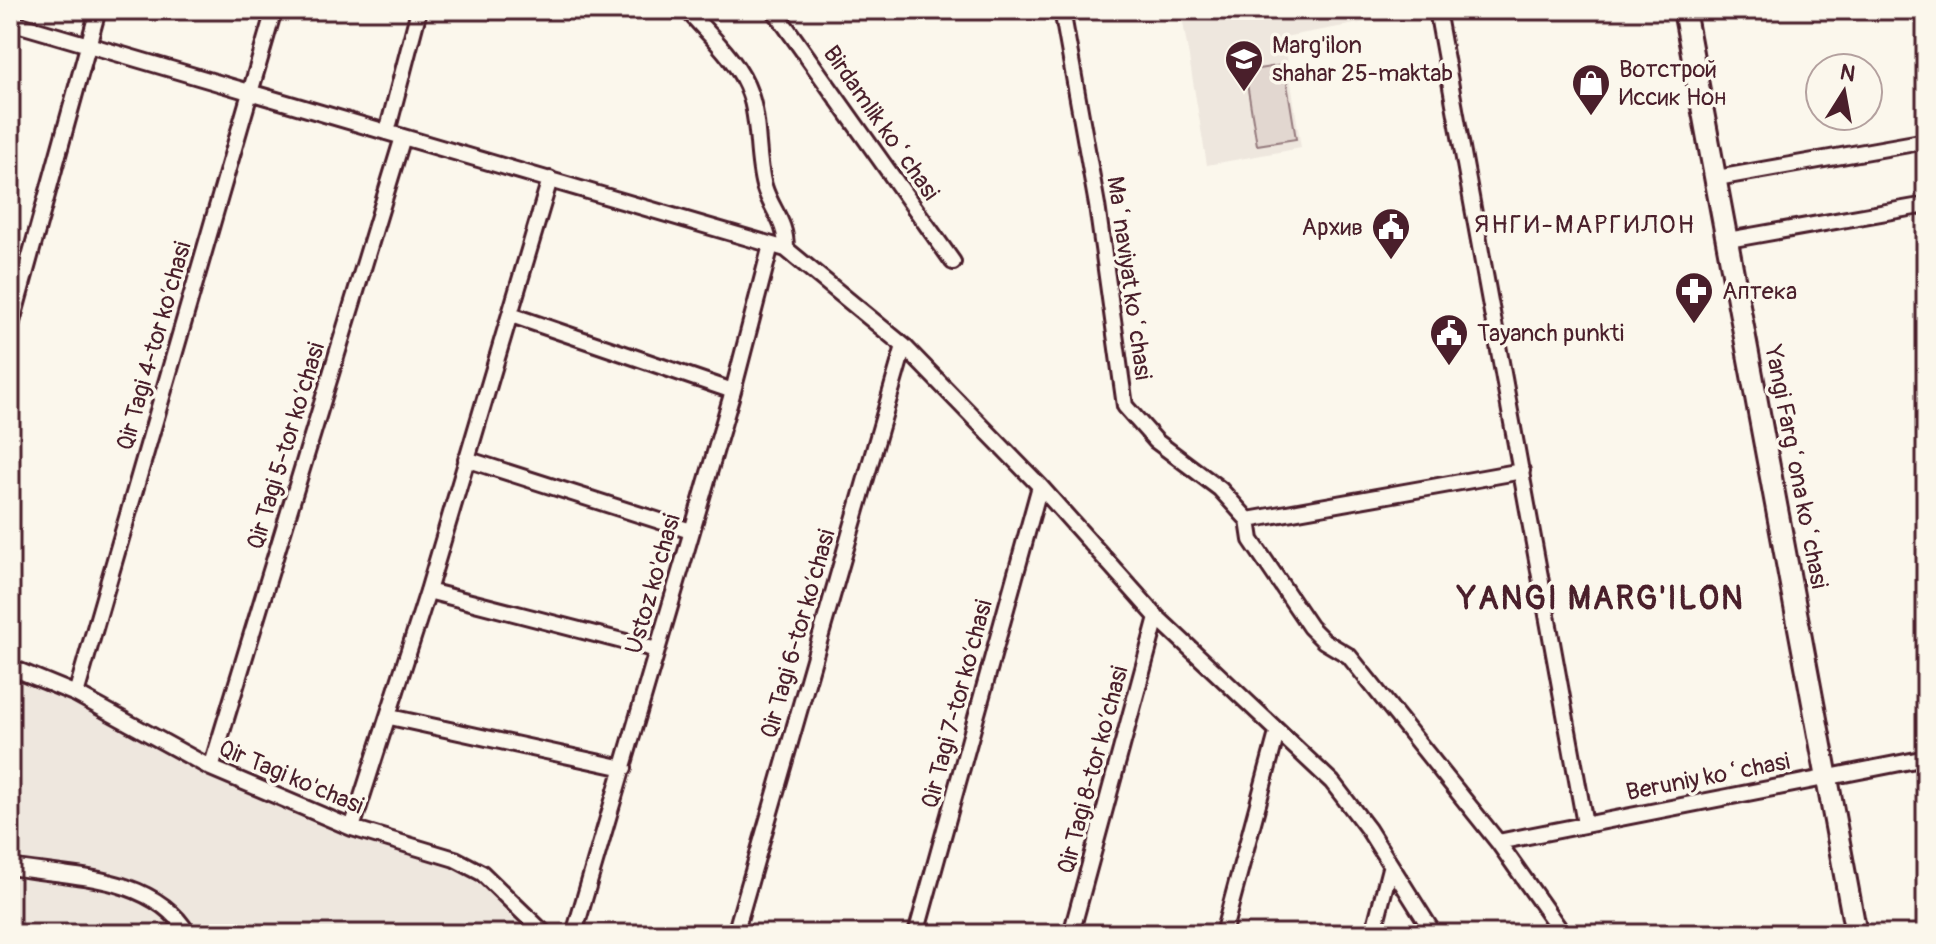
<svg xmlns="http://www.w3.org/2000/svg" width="1936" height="944" viewBox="0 0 1936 944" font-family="Pangolin,sans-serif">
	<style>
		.built { fill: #eee7de }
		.green { fill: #e2d7d0; stroke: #967b7e; stroke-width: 2 }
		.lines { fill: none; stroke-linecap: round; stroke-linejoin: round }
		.minor-casing { stroke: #4a1f2b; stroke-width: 20 }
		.secondary-casing { stroke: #4a1f2b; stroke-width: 26 }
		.minor { stroke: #fbf7ec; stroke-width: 14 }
		.secondary { stroke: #fbf7ec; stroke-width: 20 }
		.labels { text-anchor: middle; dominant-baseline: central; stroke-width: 7; stroke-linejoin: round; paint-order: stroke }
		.poi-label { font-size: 24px; fill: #4a1f2b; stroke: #fbf7ec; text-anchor: start }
		.street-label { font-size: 24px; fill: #4a1f2b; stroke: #fbf7ec }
		.neighbourhood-label { font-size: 26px; letter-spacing: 2px; fill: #4a1f2b; stroke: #fbf7ec }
		.district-label { font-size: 32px; font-weight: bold; letter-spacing: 2px; fill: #4a1f2b; stroke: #fbf7ec }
	</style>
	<rect width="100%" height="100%" fill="#fbf7ec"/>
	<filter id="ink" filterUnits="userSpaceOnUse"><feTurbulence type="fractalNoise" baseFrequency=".0125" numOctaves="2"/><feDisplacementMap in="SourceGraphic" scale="16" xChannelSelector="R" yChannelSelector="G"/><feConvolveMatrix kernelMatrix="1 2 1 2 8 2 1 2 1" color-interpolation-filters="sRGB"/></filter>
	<g filter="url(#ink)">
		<path class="built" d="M1181 10H1415V13L1284 37 1301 148 1207 165Z
			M10 673 354 830 478 876 540 934H10Z"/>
		<path class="green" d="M1284 65 1296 139 1257 145 1245 71Z"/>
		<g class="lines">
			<defs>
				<path id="minor" d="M687 10C709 35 739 61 750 94 760 123 756 156 764 186 772 212 786 220 786 249
					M774 10 953 262
					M1062 10 1097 205 1125 406 1156 441 1220 489 1248 520 1251 540 1310 627 1324 641 1349 656 1498 842 1563 934
					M1437 10 1585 824
					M10 22 786 249 904 346 1040 486 1157 617 1332 782 1368 829 1434 934
					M387 132 419 10
					M1717 178 1926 141
					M1728 240 1926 205
					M511 315 733 391
					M10 329 98 10
					M466 459 691 531
					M1248 520 1522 471
					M428 591 657 650
					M10 667 76 694 211 768 352 828 455 859 482 873 545 934
					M76 694 274 10
					M390 717 624 768
					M211 768 403 137
					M352 828 428 591 550 179
					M1498 842 1926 758
					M10 867C70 877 154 875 188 934
					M574 934 733 391 771 245
					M735 934 904 346
					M916 934 1040 486
					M1071 934 1157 617
					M1223 934 1277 733
					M1373 934 1390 868"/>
				<path id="secondary" d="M1684 10 1856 934"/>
			</defs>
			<use href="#minor" class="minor-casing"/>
			<use href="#secondary" class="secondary-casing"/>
			<use href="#minor" class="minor"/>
			<use href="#secondary" class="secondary"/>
		</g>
	</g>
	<defs>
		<symbol id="school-pin" viewBox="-11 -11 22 30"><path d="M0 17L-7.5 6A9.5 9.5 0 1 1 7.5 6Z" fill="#4a1f2b" stroke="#fbf7ec"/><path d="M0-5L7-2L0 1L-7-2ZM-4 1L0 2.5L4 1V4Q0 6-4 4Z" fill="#fff"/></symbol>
		<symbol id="shop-pin" viewBox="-11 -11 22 30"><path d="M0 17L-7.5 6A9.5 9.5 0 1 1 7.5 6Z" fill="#4a1f2b" stroke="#fbf7ec"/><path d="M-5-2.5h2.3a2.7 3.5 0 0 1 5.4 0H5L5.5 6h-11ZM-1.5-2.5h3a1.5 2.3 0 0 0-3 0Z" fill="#fff"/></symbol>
		<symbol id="civic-pin" viewBox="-11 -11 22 30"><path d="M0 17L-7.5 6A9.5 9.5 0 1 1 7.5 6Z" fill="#4a1f2b" stroke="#fbf7ec"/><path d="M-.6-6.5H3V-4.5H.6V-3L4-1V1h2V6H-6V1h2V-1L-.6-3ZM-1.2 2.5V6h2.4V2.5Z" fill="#fff"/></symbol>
		<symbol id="pharmacy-pin" viewBox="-11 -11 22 30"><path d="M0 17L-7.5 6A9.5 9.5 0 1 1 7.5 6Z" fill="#4a1f2b" stroke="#fbf7ec"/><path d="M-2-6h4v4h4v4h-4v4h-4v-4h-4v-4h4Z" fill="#fff"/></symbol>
	</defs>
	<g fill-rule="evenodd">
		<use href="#school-pin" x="1222" y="37" width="44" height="60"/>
		<use href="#shop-pin" x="1569" y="61" width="44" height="60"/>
		<use href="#civic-pin" x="1369" y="205" width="44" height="60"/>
		<use href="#pharmacy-pin" x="1672" y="269" width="44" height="60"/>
		<use href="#civic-pin" x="1427" y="311" width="44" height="60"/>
	</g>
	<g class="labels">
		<g class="poi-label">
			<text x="1272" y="45">Marg'ilon<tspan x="1272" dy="28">shahar 25-maktab</tspan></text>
			<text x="1619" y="69">Вотстрой<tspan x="1619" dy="28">Иссик Нон</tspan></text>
			<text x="1363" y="227" text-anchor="end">Архив</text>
			<text x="1722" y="291">Аптека</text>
			<text x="1477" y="333">Tayanch punkti</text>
		</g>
		<g class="street-label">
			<text transform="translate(881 123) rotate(55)">Birdamlik koʻchasi</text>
			<text transform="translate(1129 278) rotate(82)">Maʻnaviyat koʻchasi</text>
			<text transform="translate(154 346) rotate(-74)">Qir Tagi 4-tor koʼchasi</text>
			<text transform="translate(286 446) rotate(-73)">Qir Tagi 5-tor koʼchasi</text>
			<text transform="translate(1796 467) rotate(79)">Yangi Fargʻona koʻchasi</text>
			<text transform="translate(653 584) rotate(-74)">Ustoz ko'chasi</text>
			<text transform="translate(798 634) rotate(-74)">Qir Tagi 6-tor koʼchasi</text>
			<text transform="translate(957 704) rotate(-75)">Qir Tagi 7-tor koʼchasi</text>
			<text transform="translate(1093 770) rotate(-75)">Qir Tagi 8-tor koʼchasi</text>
			<text transform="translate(291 777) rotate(23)">Qir Tagi ko'chasi</text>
			<text transform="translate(1708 777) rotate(-11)">Beruniy koʻchasi</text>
		</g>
		<g class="neighbourhood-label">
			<text x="1585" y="225">ЯНГИ-МАРГИЛОН</text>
		</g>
		<g class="district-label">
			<text x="1601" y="599">YANGI MARG'ILON</text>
		</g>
	</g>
	<rect width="1936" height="944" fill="none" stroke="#fbf7ec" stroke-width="40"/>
	<rect x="20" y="20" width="1896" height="904" fill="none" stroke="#4a1f2b" stroke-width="3" filter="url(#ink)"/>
	<g transform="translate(1844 92) rotate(11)"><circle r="38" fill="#fbf7ec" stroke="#b4a19f" stroke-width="2"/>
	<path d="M0-6L14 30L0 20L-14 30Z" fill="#4a1f2b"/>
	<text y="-12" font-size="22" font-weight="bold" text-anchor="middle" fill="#4a1f2b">N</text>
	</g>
</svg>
